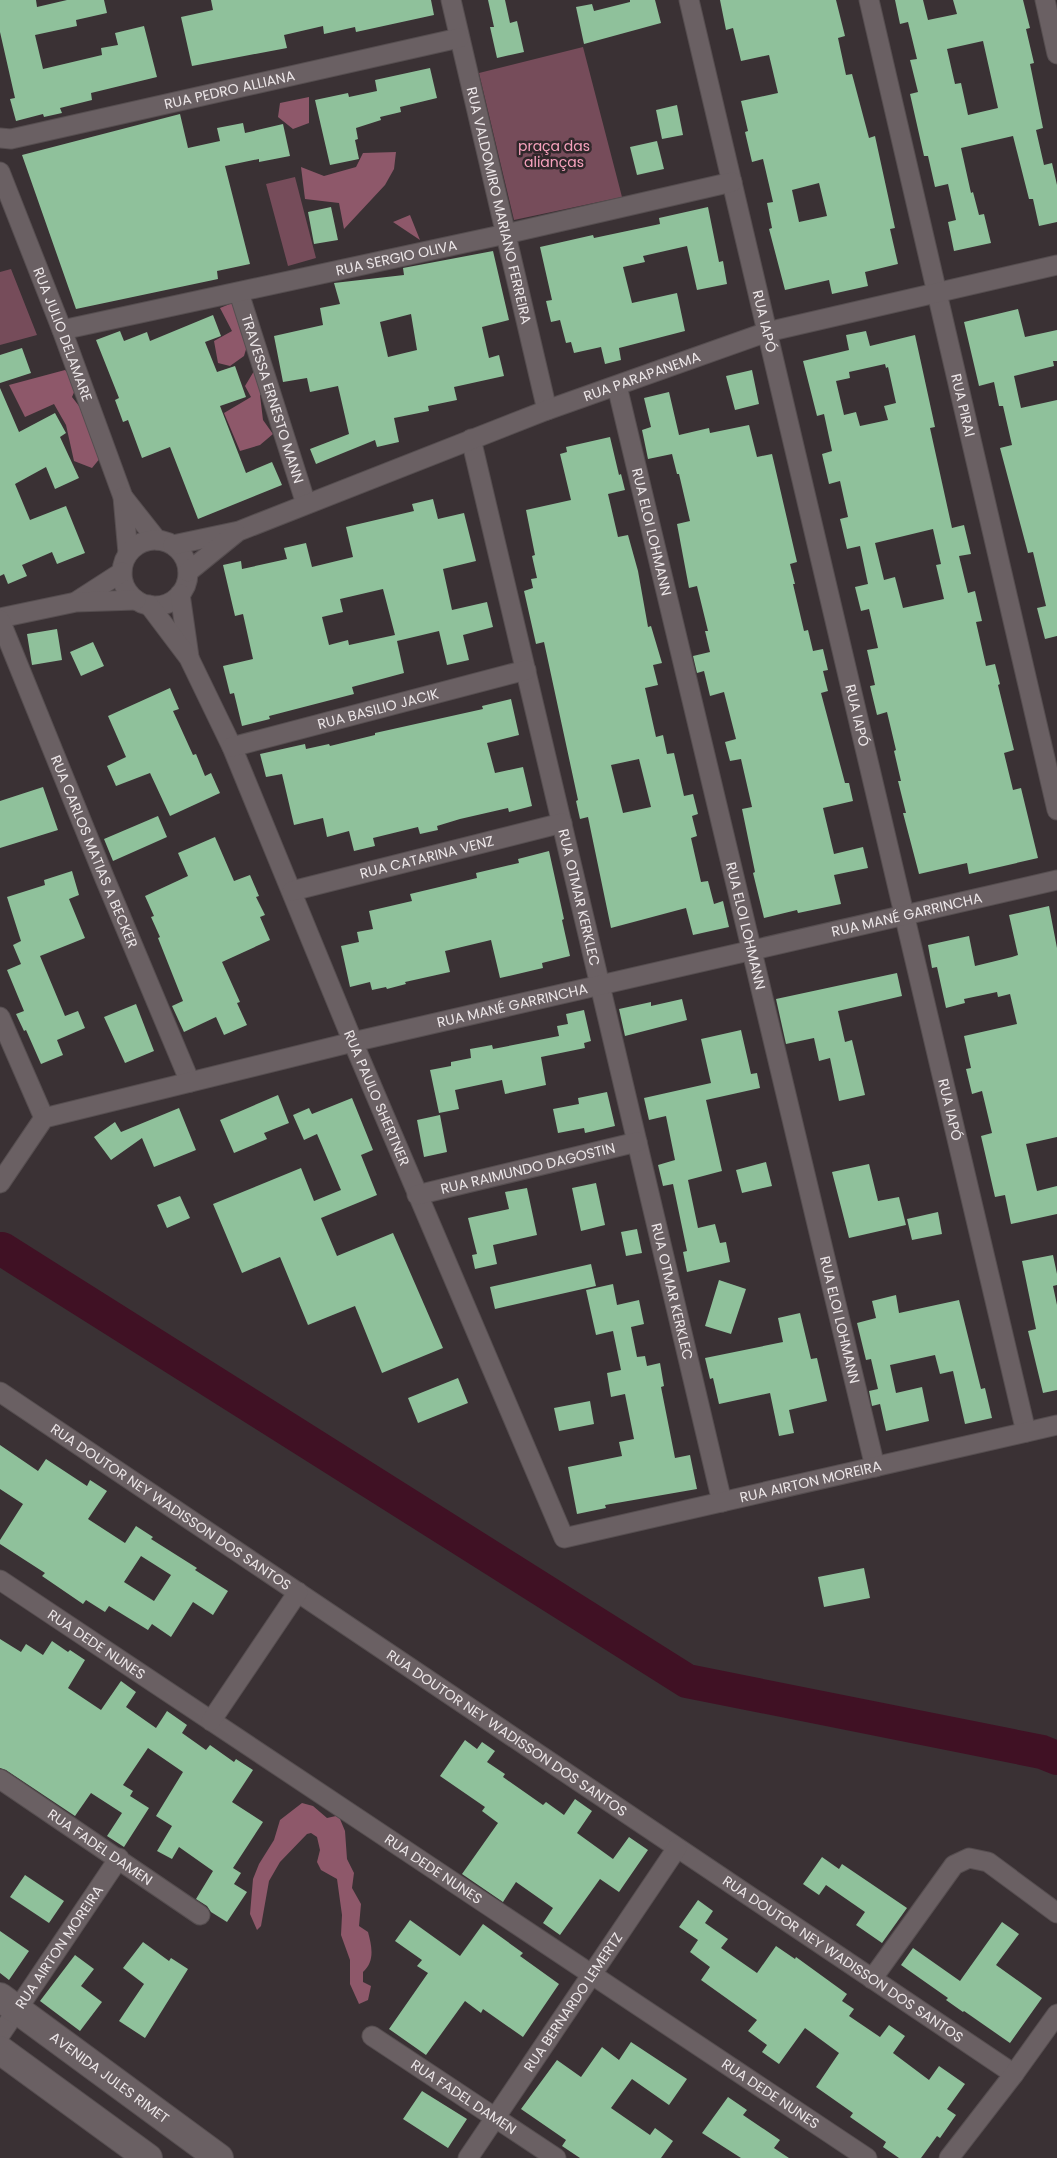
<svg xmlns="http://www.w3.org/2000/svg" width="1057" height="2158" viewBox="0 0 1057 2158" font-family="Poppins,sans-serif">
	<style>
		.green { fill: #764c5a }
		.forest { fill: #8e586a }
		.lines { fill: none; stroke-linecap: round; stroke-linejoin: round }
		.river { stroke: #401124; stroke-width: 34 }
		.building { fill: #8fc19b; fill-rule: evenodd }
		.minor-casing { stroke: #564e50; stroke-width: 21 }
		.secondary-casing { stroke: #564e50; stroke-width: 30 }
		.minor { stroke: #6a6063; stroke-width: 19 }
		.secondary { stroke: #6a6063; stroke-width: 28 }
		.labels { text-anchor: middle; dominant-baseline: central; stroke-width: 5; stroke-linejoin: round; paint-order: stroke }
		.street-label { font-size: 14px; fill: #ece6e8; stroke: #30272a }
		.park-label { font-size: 14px; fill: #f6a2bd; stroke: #30272a }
	</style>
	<rect width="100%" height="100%" fill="#3a3134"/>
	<path class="green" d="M583 47 622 197 514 220 479 73Z
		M295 177 316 258 288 266 266 184Z
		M11 269 37 335 0 345V272Z"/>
	<path class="forest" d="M309 97V123L293 129 278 117 280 103Z
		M396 152 394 169 385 185 344 229 339 203 305 199 301 167 324 176 356 167 363 153Z
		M410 215 420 240 393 222Z
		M237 301 247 346 244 356 230 366 218 363 214 341 232 331 220 308Z
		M257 366 270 392 260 395 263 420 273 434 260 445 240 451 224 413 251 397 245 386Z
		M65 370 78 383 72 397 93 424 101 457 92 468 74 461 66 425 54 404 25 417 9 385Z
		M302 1803 313 1806 327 1818 336 1816 340 1819 345 1831 347 1859 354 1873 352 1888 361 1904 359 1926 368 1932C372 1947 375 1961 363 1972V1982L371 1986 368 2000 359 2004 350 1984V1960L341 1935 342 1915 337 1879 321 1870 317 1862 320 1850 317 1837 311 1833 307 1834 280 1862 269 1881 261 1926 257 1930 250 1914 253 1879 259 1864 274 1840 280 1820Z"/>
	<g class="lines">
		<path class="river" d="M2 1249 687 1681 1042 1752 1057 1758"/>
	</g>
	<path class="building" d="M0 0H36L37 7 67 0H104L107 13 76 20 77 26 35 35 43 69 102 55 101 48 118 45 115 33 144 26 157 77 91 93 92 100 60 108 62 113 44 117 43 114 16 121 10 99 15 98 0 32Z
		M211 0H431L434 15 356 32 355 27 324 34 323 26 284 35 287 48 192 66 181 17 213 10Z
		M488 0H505L510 23 517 21 524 52 497 58 490 27H494Z
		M630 0H655L661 23 584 44 576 7 592 4 594 11 630 2Z
		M720 0H836L845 36 838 38 846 75 852 74 869 138 875 136 895 228 890 229 898 264 865 272 868 286 832 294 829 280 785 290 769 229 772 228 767 203 773 202 763 159 752 162 745 132 748 131 741 101 778 93 769 55 741 61 733 28 726 30ZM819 183 827 216 799 222 792 190Z
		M895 0H923L928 20 957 14 953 0H1023L1030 28 1026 29 1034 63 1030 64 1043 128 1036 130 1044 165 1052 163 1057 185V222L1039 226 1033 199H1029L1013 136 961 148 971 193 973 192 979 215 984 214 991 243 954 251 948 222 956 220 948 184 935 187 928 156H924L910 94 918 92 910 60 917 59 908 22 900 24ZM983 41 998 108 968 115 961 83 955 84 947 49Z
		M430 68 437 98 400 107 401 112 380 117 381 120 356 128 358 139 355 140 359 159 330 165 315 100 348 93 349 97 377 91 375 80Z
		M677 105 683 135 662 139 656 110Z
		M180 114 188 148 220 141 217 128 243 123 245 133 283 124 290 156 259 162V159L225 166 250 264 217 271 218 279 76 309 22 155Z
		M657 141 664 169 637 175 630 147Z
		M331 207 338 240 314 244 308 212Z
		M708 207 719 262 723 261 727 284 697 290 687 246 643 256 645 262 623 267 632 303 677 293 685 331 619 348 621 360 605 364 601 347 574 353 571 342 566 343 560 320 551 322 546 301 552 300 540 247 593 235 594 238 660 224 659 218Z
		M493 251 509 320 482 327 489 358 499 355 504 376 454 387 457 400 428 406 429 411 394 418 399 442 377 447 375 440 316 464 310 449 349 434 338 386 310 392 307 378 283 382 274 336 323 325 320 308 340 304 334 283 404 275 403 268ZM411 314 417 350 388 357 380 322Z
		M1018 309 1025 337 1057 330V361H1053L1054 366 1014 376 1021 408 1057 400V636L1045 639 1037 608 1046 606 1033 552 1028 553 1000 448 1012 445 1003 406H999L994 382 979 386 964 322Z
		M213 315 221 336 205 342 217 372 235 366 246 397 220 406 246 473 272 462 282 485 198 519 170 447 142 458 128 420 123 422 115 400 119 398 96 340 120 331 124 341 147 332 150 341Z
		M866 331 870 346 915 335 935 427 930 428 952 528 964 525 971 554 959 556 968 593 975 591 982 621 976 622 986 666 995 664 1000 684 998 685 1014 750 1004 753 1013 790 1021 788 1038 858 969 874 967 863 919 874 903 813H906L898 781H901L894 751 896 750 887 712 877 715 870 686 875 685 867 650 878 648 869 609 861 611 855 587 868 584 860 546 847 549 840 519 848 517 840 481 829 484 822 454 832 451 824 414 817 416 803 361 849 350 846 335ZM885 364 886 368 888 367 896 403 884 406 888 420 860 426 856 412 844 415 836 381 850 378 849 372ZM933 529 941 564 936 565 944 599 903 608 895 577 884 580 875 543Z
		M22 348 31 373 0 383V355Z
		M752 370 759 404 735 410 726 376Z
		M0 388 19 432 55 413 66 433 60 437 79 478 55 489 46 467 15 484 30 520 66 506 85 553 57 564 52 552 22 565 27 576 8 584 4 574 0 576Z
		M669 392 679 435 709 428 710 433 749 425 757 457 772 454 797 562 790 564 795 584H793L804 631 808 630 813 651 823 649 828 670 823 671 828 691 821 693 845 783H849L853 801 823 808 834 854 863 847 868 868 834 875 841 904 798 913 797 910 764 918 753 873 755 872 742 809 752 807 741 759 730 761 725 742 736 739 724 692 710 696 704 671 697 673 693 656 710 652 705 631H708L697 586 689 588 677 524 690 521 679 474H677L672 454 648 459 642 430 651 427 644 398Z
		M610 437 619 475 621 474 625 490 608 494 618 537 628 535 638 571 648 627 651 626 662 663 653 665 658 685 645 688 656 737 663 735 667 754 674 753 684 796 693 794 698 814 692 816 697 836 691 838 701 882 708 881 714 904 723 901 729 927 693 935 686 908 611 928 588 817 580 819 576 801 578 800 544 642 536 644 524 591 533 588 531 579 537 578 532 556 535 555 526 510 571 500 560 454 567 452 566 447ZM639 759 651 807 623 813 611 765Z
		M433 499 438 519 464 513 476 561 443 569 452 610 487 602 493 627 463 635 469 660 447 665 439 631 397 641 404 673 352 687 354 694 269 716 270 719 242 726 234 693 230 694 223 666 253 659 243 614 235 616 223 565 241 561 242 569 287 559 284 548 306 543 312 567 353 557 346 527 414 511 412 504ZM383 589 395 635 349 645 348 640 329 645 322 617 343 612 340 599Z
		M57 629 62 660 32 665 27 634Z
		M93 642 104 666 81 676 70 652Z
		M170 688 179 709 173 711 193 755 196 754 205 776 211 773 220 793 170 816 150 773 116 786 107 766 126 757 108 716Z
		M511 699 519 735 487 743 495 773 523 767 532 806 509 812 508 808 460 819 437 826 438 830 420 834 418 827 373 838 375 846 354 851 349 831 327 837 323 818 294 825 282 774 266 777 260 754 305 744 306 749 329 744 330 746 375 735V733L483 709 482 706Z
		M43 787 58 830 0 848V801Z
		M158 816 167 837 113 861 104 839Z
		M215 837 234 881 250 875 259 896 256 897 265 915 260 917 270 940 222 962 240 1002 237 1003 247 1025 224 1035 216 1017 184 1032 172 1006 183 1001 158 938 160 937 151 917 154 916 145 896 188 876 178 853Z
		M549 851 564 919 562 920 570 956 542 963 543 968 500 978 491 940 445 951 450 972 405 982 406 984 387 989 386 987 372 990 370 982 350 987 341 946 359 942 357 932 373 929 369 911 412 901 410 894 477 878 476 873 519 863 518 859Z
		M72 871 79 895 69 899 85 938 40 956 65 1016 78 1011 85 1028 57 1040 63 1055 41 1064 26 1030 24 1031 16 1014 24 1011 7 970 21 964 13 945 21 941 7 897 45 885 44 880Z
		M1049 906 1057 948V1137L1026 1144 1037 1191 1057 1186V1214L1011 1224 1005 1195 995 1197 981 1136 992 1133 982 1091 972 1094 966 1069 971 1068 964 1036 1017 1024 1010 994 998 997 997 992 964 999 965 1003 946 1008 937 967 932 968 928 945 969 936 975 966 1012 957 1018 955 1009 915Z
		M897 973 902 996 838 1011 845 1042 852 1040 865 1095 839 1101 830 1058 819 1061 814 1038 786 1044 776 999Z
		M682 999 687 1020 625 1036 619 1009 651 1002V1006Z
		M136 1004 154 1051 125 1063 104 1017Z
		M584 1010 591 1041 584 1043 585 1048 541 1057 546 1085 505 1094 502 1080 455 1090 459 1109 439 1113 430 1070 451 1066V1062L471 1058 470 1049 492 1045 493 1049 559 1036 557 1026 568 1024 566 1014Z
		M741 1030 751 1074 757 1073 760 1088 706 1100 722 1171 688 1180 698 1228 715 1224 720 1243 726 1242 730 1262 687 1272 683 1252 687 1251 673 1184 663 1186 658 1165 675 1160 666 1116 649 1120 644 1098 711 1083 701 1039Z
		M607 1092 615 1126 585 1133 584 1128 558 1133 553 1109 579 1104 578 1098Z
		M278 1095 289 1123 264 1133 267 1139 234 1153 220 1120Z
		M352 1098 373 1150 361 1155 377 1195 321 1218 337 1256 393 1233 443 1348 382 1373 355 1306 308 1325 280 1257 242 1273 213 1204 301 1168 314 1201 341 1190 317 1134 304 1140 293 1115 309 1108 312 1114Z
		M179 1108 196 1150 154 1167 142 1138 111 1160 94 1137 115 1122 121 1132Z
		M440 1115 447 1152 424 1157 417 1120Z
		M766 1162 772 1186 742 1193 736 1170Z
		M869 1164 878 1201 899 1197 906 1225 849 1238 832 1172Z
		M596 1183 605 1225 581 1231 572 1188Z
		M527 1188 537 1235 493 1245 497 1264 475 1269 472 1255 477 1254 468 1218 509 1209 505 1192Z
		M180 1196 190 1218 167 1228 157 1205Z
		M938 1212 942 1234 912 1240 907 1219Z
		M637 1229 642 1253 626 1256 621 1232Z
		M1053 1255 1057 1274V1285L1053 1286 1057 1305V1390L1043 1393 1028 1331 1036 1329 1022 1261Z
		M591 1264 596 1286 495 1309 490 1287Z
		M719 1280 746 1289 731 1334 705 1326Z
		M613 1284 617 1305 639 1300 644 1324 631 1327 637 1357 645 1356 647 1366 660 1363 664 1386 661 1387 675 1458 690 1455 697 1489 605 1505 606 1508 577 1514 568 1467 622 1456 619 1442 634 1439 625 1394 611 1397 607 1373 621 1370 613 1331 596 1335 586 1290Z
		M896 1295 899 1313 959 1300 981 1389 985 1388 992 1418 965 1424 953 1371 940 1374 935 1355 890 1365 896 1393 922 1387 929 1421 886 1431 880 1404 872 1406 869 1391 878 1389 871 1359 866 1360 857 1323 876 1318 872 1301Z
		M800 1313 811 1359 817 1358 827 1401 789 1410 794 1433 779 1436 770 1393 719 1404 713 1378 710 1379 705 1358 783 1342 778 1318Z
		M458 1378 468 1403 418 1423 408 1398Z
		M590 1401 594 1424 559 1431 554 1408Z
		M0 1445 38 1471 46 1459 87 1486 90 1480 107 1491 88 1519 125 1543 136 1526 153 1537 151 1539 197 1568 195 1570 228 1591 213 1615 193 1602 171 1637 152 1624 148 1630 109 1606 105 1612 86 1600 83 1604 42 1576 45 1573 0 1544V1540L23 1504 0 1489ZM141 1556 171 1575 154 1601 124 1582Z
		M864 1568 870 1598 824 1607 818 1577Z
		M0 1639 21 1652 26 1644 43 1655 52 1641 68 1652 70 1650 85 1660 68 1688 101 1710 121 1681 136 1692 126 1707 156 1728 167 1711 187 1725 182 1733 206 1750 210 1745 234 1762 236 1759 253 1770 232 1802 263 1822 233 1868 241 1873 234 1884 247 1892 227 1922 211 1912 207 1906 196 1899 213 1871 179 1847 172 1859 157 1851 172 1826 156 1816 183 1772 148 1748 123 1785 133 1791 130 1796 149 1808 124 1847 107 1836 122 1813 91 1793 75 1816 6 1770 0 1768Z
		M465 1740 477 1749 482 1742 495 1751 487 1762 505 1774 503 1777 543 1805 546 1802 564 1815 575 1799 592 1811 577 1833 613 1859 629 1837 648 1850 619 1892 600 1879 560 1935 543 1923 553 1908 516 1882 503 1902 462 1874 498 1823 482 1811 485 1807 440 1776Z
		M822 1857 839 1869 842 1864 907 1908 882 1943 856 1925 865 1912 826 1885 819 1895 803 1884Z
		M25 1875 64 1901 49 1923 10 1897Z
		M698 1900 713 1911 705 1923 728 1939 721 1948 757 1973 776 1946 795 1959 796 1957 847 1994 842 2001 854 2009 849 2016 880 2037 889 2025 905 2036 893 2053 929 2080 939 2066 965 2084 947 2109 956 2115 940 2138 937 2136 921 2158H899L883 2147 886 2142 850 2117 853 2113 816 2087 839 2053 805 2028 779 2064 762 2052 767 2045 748 2031 757 2020 701 1980 710 1967 690 1952 698 1940 679 1927Z
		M410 1920 460 1956 483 1924 523 1953 520 1956 559 1984 523 2037 483 2009 481 2013 465 2001 426 2055 389 2029 428 1973 417 1966 422 1960 395 1941Z
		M1002 1922 1019 1934 996 1965 1042 1998 1010 2043 964 2011 963 2012 946 2000 948 1998 901 1965 913 1948 960 1981Z
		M0 1931 29 1951 9 1980 0 1973Z
		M143 1942 169 1961 171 1958 188 1969 145 2038 119 2021 144 1984 123 1968Z
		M75 1955 94 1969 81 1986 102 2002 80 2031 40 2001Z
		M631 2042 687 2079 669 2105 632 2079 611 2108 650 2135 655 2128 673 2141 661 2158H580L562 2146 566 2140 521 2109 557 2060 581 2077 602 2047 619 2060Z
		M422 2091 467 2119 448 2148 403 2119Z
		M728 2097 747 2110 743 2115 780 2140 774 2148 789 2158H741L702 2133Z"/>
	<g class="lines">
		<defs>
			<g id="minor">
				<path id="s1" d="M451 0 547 410"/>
				<path id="s2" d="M689 0 1026 1432"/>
				<path id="s3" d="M869 0 1057 810"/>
				<path d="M1045 0 1057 54"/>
				<path id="s4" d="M0 138 11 139 459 38"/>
				<path id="s5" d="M0 172 62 330 123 497 128 553"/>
				<path id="s6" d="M239 293 306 504"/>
				<path id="s7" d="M62 330 506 234 732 182"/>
				<path id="s8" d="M617 386 875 1467"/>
				<path id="s9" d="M471 439 722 1502"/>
				<path d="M123 497 157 540"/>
				<circle cx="155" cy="573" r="33"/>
				<path id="s10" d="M173 545 239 531 547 410 767 332 1057 265"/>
				<path d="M188 572 236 533"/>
				<path d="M180 594 189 657"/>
				<path d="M77 601 122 572"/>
				<path id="s11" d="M149 605 189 658 232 747 353 1042 564 1538 1057 1425"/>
				<path d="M0 618 76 602 136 600"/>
				<path id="s12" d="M0 620 105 879 190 1082"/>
				<path id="s13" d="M232 747 526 670"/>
				<path id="s14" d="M292 891 562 823"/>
				<path d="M0 1017 44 1118"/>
				<path id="s15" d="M0 1183 44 1118 353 1042 1057 880"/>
				<path id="s16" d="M417 1195 637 1142"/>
				<path id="s17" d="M0 1392 1014 2074"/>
				<path id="s18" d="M0 1580 867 2158"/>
				<path d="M211 1721 298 1592"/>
				<path id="s19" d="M0 1779 200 1915"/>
				<path d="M872 1979 954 1865 969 1858 988 1862 1057 1913"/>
				<path id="s20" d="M0 2035 119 1858"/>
				<path id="s21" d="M372 2036 556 2158"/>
				<path id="s22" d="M468 2158 677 1848"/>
				<path d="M949 2158 1014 2074 1057 2014"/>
			</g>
			<g id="secondary">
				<path id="s23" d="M0 1997 219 2158"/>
				<path d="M0 2050 148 2158"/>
			</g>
		</defs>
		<use href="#minor" class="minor-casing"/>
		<use href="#secondary" class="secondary-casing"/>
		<use href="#minor" class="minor"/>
		<use href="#secondary" class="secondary"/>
	</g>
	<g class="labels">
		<g class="street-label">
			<text stroke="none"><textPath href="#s4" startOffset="235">RUA PEDRO ALLIANA</textPath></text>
			<text stroke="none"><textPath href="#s1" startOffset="211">RUA VALDOMIRO MARIANO FERREIRA</textPath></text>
			<text stroke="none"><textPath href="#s7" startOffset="342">RUA SERGIO OLIVA</textPath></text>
			<text stroke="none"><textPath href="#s2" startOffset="330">RUA IAPÓ</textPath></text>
			<text stroke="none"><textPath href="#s5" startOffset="174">RUA JULIO DELAMARE</textPath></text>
			<text stroke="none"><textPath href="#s10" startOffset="499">RUA PARAPANEMA</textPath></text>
			<text stroke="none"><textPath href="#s6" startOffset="111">TRAVESSA ERNESTO MANN</textPath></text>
			<text stroke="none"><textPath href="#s3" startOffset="416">RUA PIRAI</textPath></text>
			<text stroke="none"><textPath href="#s8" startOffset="150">RUA ELOI LOHMANN</textPath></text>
			<text stroke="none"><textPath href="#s13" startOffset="151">RUA BASILIO JACIK</textPath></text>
			<text stroke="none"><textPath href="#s2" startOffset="735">RUA IAPÓ</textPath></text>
			<text stroke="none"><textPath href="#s12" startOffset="250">RUA CARLOS MATIAS A BECKER</textPath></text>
			<text stroke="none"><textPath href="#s14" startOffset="139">RUA CATARINA VENZ</textPath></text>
			<text stroke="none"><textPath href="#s9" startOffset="471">RUA OTMAR KERKLEC</textPath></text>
			<text stroke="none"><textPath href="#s15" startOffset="965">RUA MANÉ GARRINCHA</textPath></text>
			<text stroke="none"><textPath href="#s8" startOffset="555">RUA ELOI LOHMANN</textPath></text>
			<text stroke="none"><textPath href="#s15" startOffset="560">RUA MANÉ GARRINCHA</textPath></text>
			<text stroke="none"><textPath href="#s11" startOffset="545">RUA PAULO SHERTNER</textPath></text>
			<text stroke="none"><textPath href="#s2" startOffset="1140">RUA IAPÓ</textPath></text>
			<text stroke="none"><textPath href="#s16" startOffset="114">RUA RAIMUNDO DAGOSTIN</textPath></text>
			<text stroke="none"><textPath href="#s9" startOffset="876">RUA OTMAR KERKLEC</textPath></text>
			<text stroke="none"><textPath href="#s8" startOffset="960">RUA ELOI LOHMANN</textPath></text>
			<text stroke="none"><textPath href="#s11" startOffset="1276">RUA AIRTON MOREIRA</textPath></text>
			<text stroke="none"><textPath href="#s17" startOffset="206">RUA DOUTOR NEY WADISSON DOS SANTOS</textPath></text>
			<text stroke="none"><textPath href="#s18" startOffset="116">RUA DEDE NUNES</textPath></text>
			<text stroke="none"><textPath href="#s17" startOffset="611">RUA DOUTOR NEY WADISSON DOS SANTOS</textPath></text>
			<text stroke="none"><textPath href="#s19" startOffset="121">RUA FADEL DAMEN</textPath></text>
			<text stroke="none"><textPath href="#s18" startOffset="521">RUA DEDE NUNES</textPath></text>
			<text stroke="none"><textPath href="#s20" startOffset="106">RUA AIRTON MOREIRA</textPath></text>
			<text stroke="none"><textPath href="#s17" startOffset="1016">RUA DOUTOR NEY WADISSON DOS SANTOS</textPath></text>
			<text stroke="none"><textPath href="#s22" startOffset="188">RUA BERNARDO LEMERTZ</textPath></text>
			<text stroke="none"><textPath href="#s23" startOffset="136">AVENIDA JULES RIMET</textPath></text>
			<text stroke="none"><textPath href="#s18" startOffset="926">RUA DEDE NUNES</textPath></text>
			<text stroke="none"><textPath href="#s21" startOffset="110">RUA FADEL DAMEN</textPath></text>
		</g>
		<g class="park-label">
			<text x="554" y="146">praça das<tspan x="554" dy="16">alianças</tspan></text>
		</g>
	</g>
</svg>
